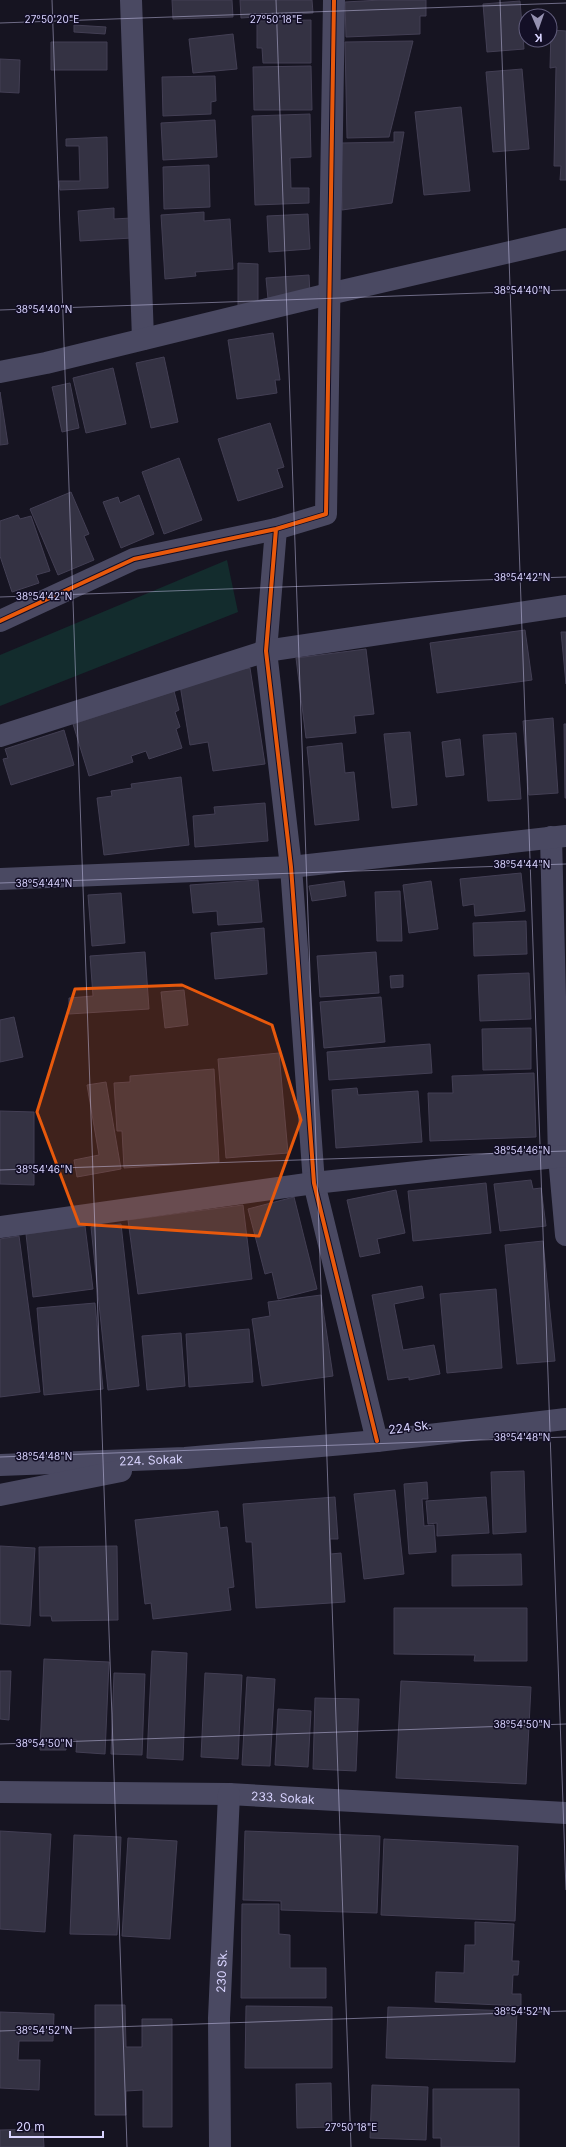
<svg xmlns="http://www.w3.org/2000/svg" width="566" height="2147" viewBox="0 0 566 2147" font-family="Inter,sans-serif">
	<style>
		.green { fill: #132c2d }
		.building { fill: #343243; stroke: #433f54 }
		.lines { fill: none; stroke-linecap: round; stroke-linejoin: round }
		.street { stroke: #4a4962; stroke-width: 22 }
		.cycleway-casing { stroke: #130f26; stroke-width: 6 }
		.cycleway { stroke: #e8590c; stroke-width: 4 }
		.marked { fill: #e8590c; fill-opacity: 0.2; stroke: #e8590c; stroke-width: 3; stroke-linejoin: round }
		.ticks { fill: none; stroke: #d9d4ff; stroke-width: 1; stroke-opacity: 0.45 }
		.labels { text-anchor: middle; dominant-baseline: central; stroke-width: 3; stroke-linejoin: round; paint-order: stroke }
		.street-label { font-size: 12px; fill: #d9d4ff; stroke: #130f26 }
		.ticks-label { font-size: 10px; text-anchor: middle; fill: #d9d4ff; stroke: #130f26; stroke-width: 3; stroke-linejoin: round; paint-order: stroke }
	</style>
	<rect width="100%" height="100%" fill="#161421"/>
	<path class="green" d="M227 560 238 612 0 706V655Z"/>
	<path class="building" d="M172 0H232L233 17 173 19Z
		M240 0H312L313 13 241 18Z
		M381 0H426V16H420V34L346 37 345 2Z
		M520 1 524 49 487 52 483 4Z
		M311 20V63H263L262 48H257V21Z
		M74 25 106 27 105 34 74 32Z
		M551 30 566 31V180H560L561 166H554L556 67 550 68Z
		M233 34 237 69 193 73 189 39Z
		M413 41 389 137 347 138 345 42Z
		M51 42H107V70H51Z
		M0 59 20 60 19 93 0 92Z
		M311 66 312 110H254L253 67Z
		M522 69 529 149 493 152 486 72Z
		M215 76 216 101 211 102V114L163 116 162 77Z
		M461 107 470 191 424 195 415 112Z
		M310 114 311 157 290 158 291 188H309V203L255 205 252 116Z
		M215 120 217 157 163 160 161 123Z
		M394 132H404L392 203 342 210 341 143 394 142Z
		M107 137 108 188 60 190 59 181H80L79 146H66V139Z
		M209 165 210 207 164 209 163 167Z
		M114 208V219L131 218 132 238 80 241 78 211Z
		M204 212V221L230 219 233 269 195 272 196 276 165 279 161 215Z
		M308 214 310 249 269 252 267 216Z
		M238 263 258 264V307H238Z
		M309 275 310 296 268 299 266 278Z
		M273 333 280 380H275L277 393 237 399 228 340Z
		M164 357 178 422 151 428 136 363Z
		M113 368 126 424 86 433 73 378Z
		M70 383 79 428 62 432 52 387Z
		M0 392 8 444 0 445Z
		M270 423 284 467 277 469 283 487 238 501 218 439Z
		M179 458 202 520 164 534 142 472Z
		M71 492 89 534 84 536 94 560 58 575 30 509Z
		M139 495 154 534 121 548 103 502 118 497 120 503Z
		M18 515 20 519 31 516 50 571 36 575 39 583 12 592 0 556V521Z
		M525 630 532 680 437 693 430 643Z
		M561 632H566V684Z
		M366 649 374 714 354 716 356 733 306 738 296 658Z
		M250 668 265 764 213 771 208 742 190 745 180 685 198 675Z
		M174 691 179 710 175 712 180 727 176 729 182 748 149 759 146 751 131 756 133 762 89 776 73 724Z
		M553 718 558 793 529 795 523 721Z
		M564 724H566V798H565Z
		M64 730 74 765 11 785 3 759 8 758 5 749Z
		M410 732 417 805 392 808 384 734Z
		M516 733 521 799 488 801 483 735Z
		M460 739 464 775 446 777 442 742Z
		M342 743 345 773 354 772 359 820 315 825 307 747Z
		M181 777 189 845 104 855 97 798 112 796 111 791 132 788 131 784Z
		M265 803 268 841 195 847 193 816 215 814 214 807Z
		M521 873 525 911 475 916 474 904 463 906 460 879Z
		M258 880 262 922 218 925 217 911 193 913 190 885Z
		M344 881 346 896 312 901 309 886Z
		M431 881 438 929 409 933 403 885Z
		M400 891 402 941H377L375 892Z
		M121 893 125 943 92 946 88 895Z
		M526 921 527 954 474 956 473 923Z
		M264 928 267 974 215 979 211 933Z
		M145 952 149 1009 69 1014V998L93 996 90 956Z
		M376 952 379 993 320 997 317 956Z
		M529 973 531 1019 480 1021 478 975Z
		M403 975V987L391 988 390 976Z
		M184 990 188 1025 165 1028 161 992Z
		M381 997 385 1042 324 1048 320 1002Z
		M14 1017 23 1057 0 1062V1020Z
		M531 1028V1069L483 1070 482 1029Z
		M430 1044 432 1073 329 1080 327 1052Z
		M279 1053 288 1153 226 1158 218 1059Z
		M214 1069 219 1162 124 1168 122 1131H117L114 1083 130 1082V1076Z
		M534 1073 536 1137 430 1141 428 1093H453L452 1076Z
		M106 1082 121 1169 77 1177 74 1160 99 1155 87 1085Z
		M357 1088 358 1095 418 1091 422 1142 336 1148 332 1090Z
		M0 1111 34 1112V1185L0 1184Z
		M531 1180 533 1189 541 1188 546 1226 500 1231 494 1184Z
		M486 1183 491 1233 413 1241 408 1191Z
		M396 1190 405 1233 377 1239 380 1253 360 1257 347 1200Z
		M294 1197 317 1289 278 1299 272 1272 265 1274 248 1209Z
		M243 1205 252 1279 138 1294 128 1220Z
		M121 1224 139 1386 108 1390 91 1227Z
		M85 1226 93 1289 33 1297 26 1234Z
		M19 1236 40 1392 0 1397V1239Z
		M543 1241 555 1361 517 1364 505 1245Z
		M422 1286 424 1298 394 1304 403 1350 434 1345 440 1374 409 1380V1377L388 1380 372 1295Z
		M496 1289 502 1368 447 1373 440 1294Z
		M321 1295 333 1376 262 1386 252 1319 270 1316 268 1302Z
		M95 1303 103 1389 44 1395 37 1308Z
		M249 1329 253 1382 189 1387 186 1334Z
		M181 1333 185 1386 147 1390 142 1336Z
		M524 1471 526 1532 493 1534 491 1472Z
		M427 1482 428 1499H422L424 1526 434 1525 436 1552 409 1554 404 1484Z
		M395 1490 404 1574 364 1579 354 1494Z
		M335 1497 338 1539H330L331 1554 341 1553 345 1602 256 1608 252 1542H246L243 1504Z
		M486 1497 489 1533 437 1536V1523L428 1524 426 1501Z
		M218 1511 220 1528 227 1527 234 1587 228 1588 231 1610 153 1619 151 1603 145 1604 135 1520Z
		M0 1546 35 1548 30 1626 0 1624Z
		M117 1546 118 1620 52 1621 51 1616H40L39 1547Z
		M521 1554 522 1585 452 1586V1555Z
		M394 1608H527V1661H474L475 1655 394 1654Z
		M152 1651 187 1653 183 1760 147 1758Z
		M44 1659 109 1662 105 1754 76 1752 77 1740 66 1739V1750H40Z
		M0 1671H11L9 1720 0 1719Z
		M114 1673 145 1674 142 1755 111 1754Z
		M205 1673 242 1675 238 1759 201 1757Z
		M247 1677 275 1679 270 1766 242 1765Z
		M401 1681 531 1687 526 1784 396 1778Z
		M315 1698 359 1699 356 1771 313 1769Z
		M278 1709 311 1711 308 1767 275 1765Z
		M0 1831 51 1834 45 1932 0 1929Z
		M245 1831 380 1836 377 1913 281 1910V1901L243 1900Z
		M74 1835 121 1837 117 1935 70 1934Z
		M128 1838 177 1841 170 1939 122 1936Z
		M384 1839 518 1846 515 1921 381 1915Z
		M242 1904H279V1934L290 1935V1968H326V1998H241Z
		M475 1922 514 1924 512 1961H519L518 1975H513L512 1994H521V2006L435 2002 436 1972 464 1973 465 1945H475Z
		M95 2005H125L126 2047H142V2019H172V2127H143V2090L126 2091V2115H95Z
		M246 2006 332 2007V2068H245Z
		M388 2007 517 2011 515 2062 386 2058Z
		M0 2012 54 2014 53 2041H19L18 2060H40L39 2090 0 2088Z
		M331 2083 332 2127 297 2128 296 2084Z
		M372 2085 428 2087 426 2140 370 2138Z
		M433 2089H519V2147H441V2138H433Z
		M43 2129 44 2147H0V2130Z"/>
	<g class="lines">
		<g class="street">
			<path d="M131 0 143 339"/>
			<path d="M0 372 46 363 329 294 566 239"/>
			<path d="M276 529 266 651 291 867 314 1183 377 1441"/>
			<path d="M0 621 134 559 276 529 326 514 334 0"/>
			<path d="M0 736 266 651 566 606"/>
			<path d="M551 837 559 1157 566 1235"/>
			<path d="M0 879 291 867 566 836"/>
			<path d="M0 1227 314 1183 566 1156"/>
			<path id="s1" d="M0 1465 185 1458 377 1441 566 1419"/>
			<path d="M0 1495 121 1471"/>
			<path id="s2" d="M0 1792 229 1794 566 1813"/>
			<path id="s3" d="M220 2147 219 2018 229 1794"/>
		</g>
		<defs>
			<path id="cycleway" d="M276 529 266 651 291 867 314 1183 377 1441
				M0 621 134 559 276 529 326 514 334 0"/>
		</defs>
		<use href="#cycleway" class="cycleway-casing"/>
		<use href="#cycleway" class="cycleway"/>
	</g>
	<path class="marked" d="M182 985 272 1025 301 1120 259 1236 79 1224 37 1112 75 989Z"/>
	<path class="ticks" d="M52 0 127 2147M276 0 351 2147M500 0 566 1890M0 23 566 3M0 310 566 290M0 597 566 577M0 883 566 864M0 1170 566 1151M0 1457 566 1437M0 1744 566 1724M0 2031 566 2011"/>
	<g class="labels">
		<g class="street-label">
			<text transform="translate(410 1427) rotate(-7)">224 Sk.</text>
			<text stroke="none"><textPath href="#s1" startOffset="151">224. Sokak</textPath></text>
			<text stroke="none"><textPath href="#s2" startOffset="283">233. Sokak</textPath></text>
			<text stroke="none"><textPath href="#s3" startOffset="176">230 Sk.</textPath></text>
		</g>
	</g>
	<g class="ticks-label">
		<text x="52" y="23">27°50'20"E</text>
		<text x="276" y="23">27°50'18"E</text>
		<text x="522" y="294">38°54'40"N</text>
		<text x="44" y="313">38°54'40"N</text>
		<text x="522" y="581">38°54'42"N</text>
		<text x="44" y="600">38°54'42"N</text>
		<text x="522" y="868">38°54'44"N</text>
		<text x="44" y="887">38°54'44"N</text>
		<text x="522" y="1154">38°54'46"N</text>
		<text x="44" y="1173">38°54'46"N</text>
		<text x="522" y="1441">38°54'48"N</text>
		<text x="44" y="1460">38°54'48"N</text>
		<text x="522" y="1728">38°54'50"N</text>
		<text x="44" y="1747">38°54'50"N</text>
		<text x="522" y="2015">38°54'52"N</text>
		<text x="44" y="2034">38°54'52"N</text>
		<text x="351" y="2131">27°50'18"E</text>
	</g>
	<g transform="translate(538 28) rotate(178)"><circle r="19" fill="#130f26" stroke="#625e7d"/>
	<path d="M0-3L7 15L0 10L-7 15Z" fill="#9591b1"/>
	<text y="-6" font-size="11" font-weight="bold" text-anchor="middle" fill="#d9d4ff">K</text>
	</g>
	<path d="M10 2131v6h93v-6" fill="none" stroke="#d9d4ff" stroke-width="2"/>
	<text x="16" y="2131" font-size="12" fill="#d9d4ff" stroke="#130f26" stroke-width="3" paint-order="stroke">20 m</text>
</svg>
